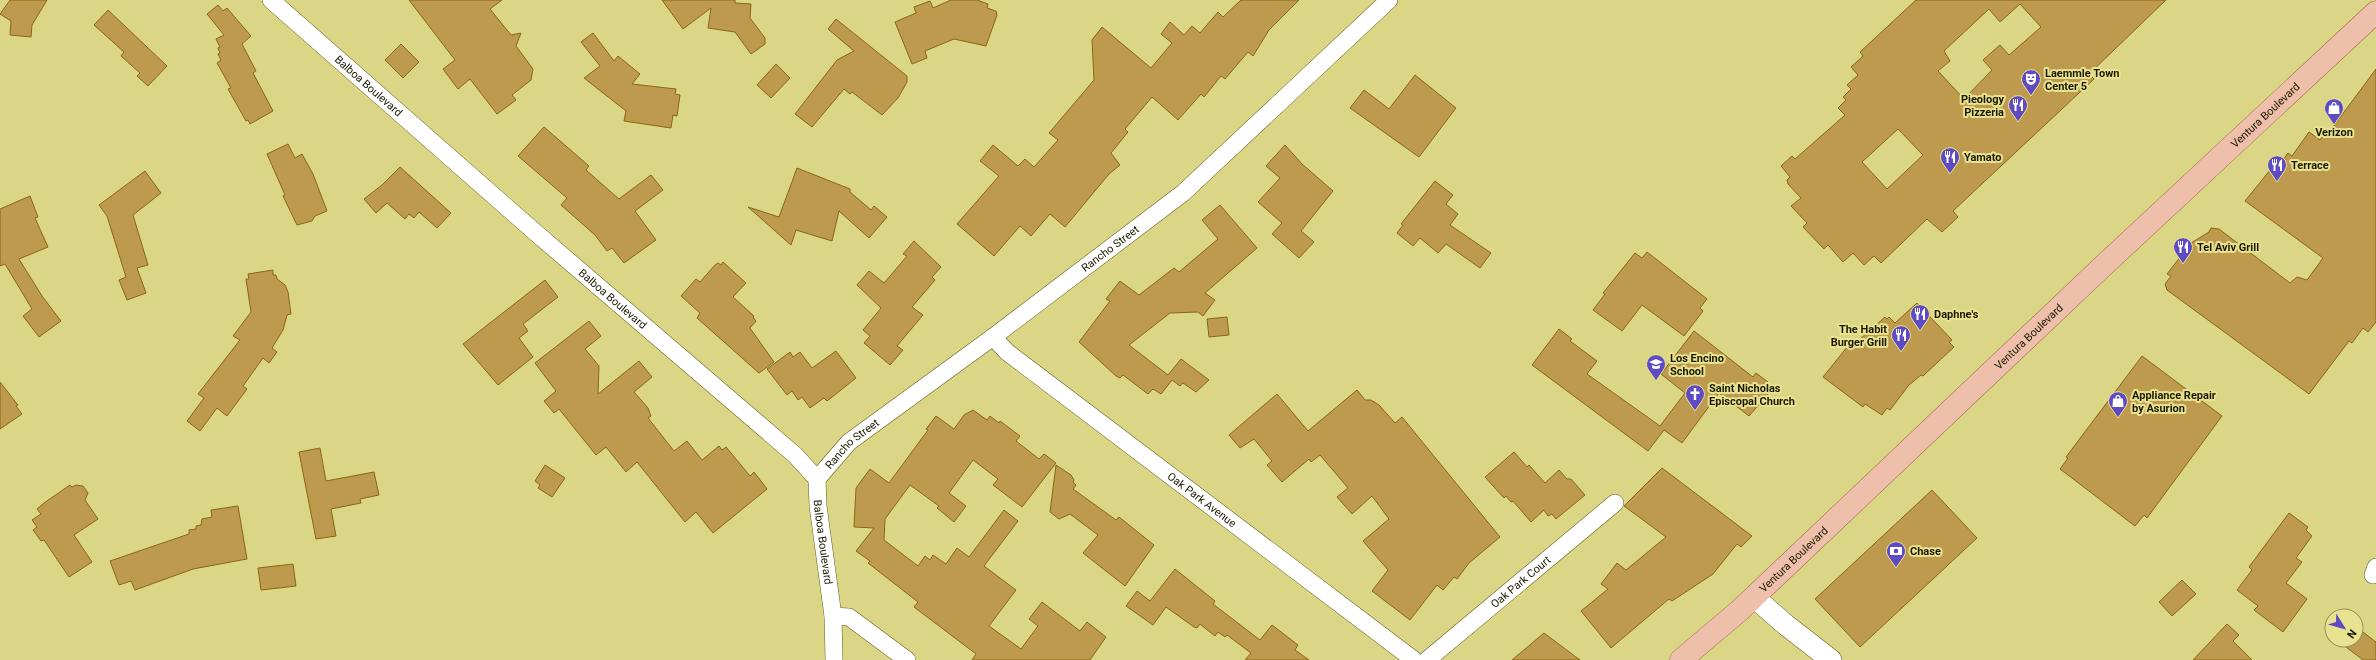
<svg xmlns="http://www.w3.org/2000/svg" width="2376" height="660" viewBox="0 0 2376 660" font-family="Roboto,sans-serif">
	<style>
		.building { fill: #bd9a4e; stroke: #886712; fill-rule: evenodd }
		.lines { fill: none; stroke-linecap: round; stroke-linejoin: round }
		.minor-casing { stroke: #615c1e; stroke-width: 18 }
		.tertiary-casing { stroke: #615c1e; stroke-width: 22 }
		.primary-casing { stroke: #9d6a49; stroke-width: 23 }
		.minor { stroke: #fff; stroke-width: 17 }
		.tertiary { stroke: #fff; stroke-width: 21 }
		.primary { stroke: #eebfaa; stroke-width: 22 }
		.labels { text-anchor: middle; dominant-baseline: central; stroke-width: 4; stroke-linejoin: round; paint-order: stroke }
		.poi-label { font-size: 11px; font-weight: bold; fill: #1c1900; stroke: #e9e391; text-anchor: start }
		.street-label { font-size: 11px; fill: #1c1900; stroke: #e9e391 }
	</style>
	<rect width="100%" height="100%" fill="#dbd685"/>
	<path class="building" d="M10 0H47L32 25 31 37 10 35 11 21 0 14Z
		M409 0H502L490 9 511 35 521 33 516 46 533 69 531 80 512 95 516 100 497 114 470 79 458 89 443 69 455 60Z
		M662 0H735V3L751 4 750 18 765 38V44L751 54 735 32 708 28 711 8 683 29Z
		M951 0H977L988 4 987 8 996 11 997 15 986 46 954 39 925 51 927 58 912 64 895 22 916 13 914 7 930 1 933 8Z
		M1241 0H1299L1269 30 1253 56 1248 52 1225 79 1221 76 1204 97 1201 94 1178 120 1152 97 1125 129 1128 132 1111 153 1120 165 1109 174 1065 227 1050 214 1031 236 1020 226 994 256 957 224 999 176 980 161 993 145 1018 166 1025 159 1034 167 1058 140 1049 133 1094 80 1092 40 1102 27 1151 68 1172 43 1161 34 1170 22 1184 35 1192 26 1200 33 1218 12 1223 17Z
		M1916 0H2166L2089 74 2094 79 1953 211 1958 217 1942 232 1927 219 1881 263 1874 256 1864 265 1853 253 1843 262 1828 245 1824 249 1803 227 1807 223 1791 206 1801 198 1788 184 1787 180 1790 177 1781 166 1792 156 1795 159 1845 115 1838 108 1846 100 1843 97 1851 89 1847 85 1858 75 1851 67 1863 56 1860 52ZM2020 4 2041 27 2009 55 2000 45 1983 60 1992 70 1964 99 1938 71 1950 61 1944 51 1989 9 2000 22ZM1898 129 1923 155 1887 189 1862 162Z
		M218 5 223 11 227 8 251 36 242 44 256 71 253 73 273 111 250 124 248 120 246 121 228 89 231 88 217 63 221 60 218 54 220 53 218 48 220 47 216 39 224 35 207 14Z
		M108 10 167 66 148 86 137 76 140 73 121 56 124 52 94 25Z
		M836 19 907 76V82L898 98 882 115 852 92 850 94 844 89 812 127 795 114 837 60 854 51 828 29Z
		M593 33 614 61 618 56 640 74 632 84 676 89 675 94 680 95 677 116 673 115 671 128 624 121 626 111 584 78 600 66 581 42Z
		M401 44 419 62 403 78 385 60Z
		M776 64 790 78 771 98 757 85Z
		M2376 69V322L2368 332 2363 328 2352 343 2349 341 2309 394 2167 290 2165 284 2171 276 2167 274 2191 243 2209 232 2211 228 2219 229 2290 283 2297 277 2307 280 2323 258 2245 201 2275 164 2276 165 2281 158 2283 160 2288 153 2292 156 2309 132 2320 140 2325 133 2327 135Z
		M1415 75 1456 108 1419 157 1350 108 1364 90 1389 109Z
		M544 127 589 166 586 170 619 199 651 175 663 190 635 211 656 240 624 263 612 248 607 251 595 235 561 205 567 198 518 156Z
		M288 144 295 158 302 154 313 174 327 211 315 216 312 221 297 225 283 196 285 195 267 154Z
		M1285 145 1302 164 1333 191 1301 231 1314 242 1299 258 1272 234 1282 223 1258 202 1280 178 1266 166Z
		M400 167 451 213 437 228 419 212 414 218 409 214 405 219 387 203 376 213 364 199 382 185Z
		M797 168 850 189V192L871 210 874 206 887 217 869 238 839 211 832 241 796 230 791 245 748 207 779 217Z
		M145 171 161 193 133 215 148 265 137 268 146 293 127 300 119 280 126 277 107 216 99 205Z
		M1435 181 1453 195 1446 204 1458 214 1450 225 1491 253 1480 268 1446 244 1438 253 1420 238 1413 246 1397 233 1403 225 1401 224Z
		M30 196 38 217 35 218 48 247 19 259 42 296 61 321 39 337 23 316 32 309 5 264 0 266V209Z
		M1220 205 1257 248 1205 293 1215 300 1203 316 1198 312 1170 313 1129 345 1168 375 1181 359 1209 380 1196 392 1183 383 1180 386 1172 380 1161 394 1153 389 1148 394 1123 375 1120 378 1116 376 1079 342 1110 301 1106 299 1120 281 1139 295 1174 268 1179 272 1218 239 1202 220Z
		M914 241 941 267 932 277 935 280 912 307 923 315 897 346 903 350 890 365 864 343 870 336 863 330 881 308 857 285 869 271 884 283 907 256 903 254Z
		M1647 252 1707 299 1700 308 1703 311 1684 336 1642 305 1622 331 1593 310 1605 294 1603 293 1635 253 1642 258Z
		M723 262 746 283 733 297 754 316 753 317 756 321 750 328 774 362 759 373 697 318 700 313 681 296 696 279 700 282 715 265 718 263 721 265Z
		M273 270V275H276L277 279 285 285 288 292 291 314 287 315 283 330 272 348 277 352 269 363 263 358 243 386 247 389 227 416 217 408 200 431 187 421 204 398 198 394 240 340 233 336 251 312 246 279H249L248 274Z
		M545 280 558 297 523 324 528 331 519 338 533 357 498 385 463 344Z
		M1917 303 1952 340 1949 342 1954 347 1923 376 1921 375 1909 385 1890 410 1887 408 1882 415 1865 404 1863 407 1823 377 1848 346 1850 348 1885 317 1887 319 1889 317 1895 323Z
		M1227 317 1229 335 1209 337 1207 319Z
		M589 321 601 336 585 349 599 366 598 394 639 361 652 377 634 392 648 408 651 416 648 418 674 451 687 441 702 460 719 446 722 450 726 447 750 476 754 472 767 489 713 533 696 512 685 522 637 462 626 472 606 447 596 455 559 409 554 413 544 401 556 391 535 363Z
		M1559 329 1572 339 1570 341 1597 361 1587 374 1660 426 1685 393 1661 374 1694 331 1753 377 1756 373 1768 382 1763 388 1769 393 1749 416 1719 393 1682 443 1664 430 1648 451 1532 365Z
		M836 351 856 378 827 401 824 398 810 408 802 397 798 400 792 391 787 395 767 369 790 352 793 357 800 352 812 368Z
		M2142 356 2222 416 2147 518 2144 515 2135 526 2060 469 2068 458 2066 457Z
		M0 382 18 405 16 406 22 414 0 429Z
		M1357 390 1365 400H1371L1379 405 1395 423 1402 417 1500 537 1469 563 1457 579 1454 577 1443 590 1437 585 1410 620 1372 591 1388 570 1363 541 1389 519 1372 496 1352 514 1337 497 1348 488 1320 455 1311 462 1309 459 1282 482 1267 465 1272 461 1254 439 1240 448 1229 435 1277 394 1308 431Z
		M973 410 987 420 990 416 999 423 1000 421 1020 436 1016 441 1039 459 1044 454 1056 463 1022 507 993 485 998 479 973 460 949 493 966 506 954 522 937 508 939 506 910 485 885 519 884 540 918 566 925 556 930 560 933 555 946 564 957 548 969 557 1004 510 1018 521 984 566 1016 590 989 626 1021 649 1038 626 1029 619 1042 602 1080 631 1087 622 1106 637 1090 660H972L976 654 914 607 918 602 868 563 870 561 856 551 874 528 854 527 856 488 870 469 889 483 928 430 926 429 936 416 954 429 964 415Z
		M320 448 326 481 374 472 379 495 360 499 361 503 331 509 336 536 316 539 299 452Z
		M1514 452 1527 467 1529 465 1545 483 1559 470 1567 479H1571L1585 495 1556 519 1552 514 1548 516 1544 510 1531 522 1513 501 1511 502 1506 496 1504 498 1485 477Z
		M545 465 565 478 552 497 538 488 540 485 535 481Z
		M1056 465 1071 475 1074 480 1073 482 1076 485 1073 489 1116 520 1119 517 1154 545 1125 586 1083 553 1098 535 1070 514 1059 519 1050 512Z
		M1662 468 1752 536 1741 547 1737 544 1713 574 1672 601 1669 599 1611 648 1581 611 1608 589 1601 584 1617 563 1626 570 1666 537 1624 506Z
		M70 485 72 487 76 485 83 486 88 493 85 500 98 519 74 535 92 562 69 577 44 540 41 541 33 530 37 527 32 520 41 514 37 509 44 503Z
		M1932 490 1977 538 1860 647 1815 599Z
		M238 506 247 559 193 569 135 590 131 581 119 585 110 561 189 534V530L196 529V526L201 525 202 519 212 517 211 510Z
		M2289 513 2308 527 2306 530 2312 536 2296 558 2302 562 2286 583 2307 599 2283 632 2254 610 2258 606 2237 590 2252 570 2249 567Z
		M293 564 296 586 261 590 258 568Z
		M1175 569 1215 601 1213 604 1260 640 1272 625 1298 645 1295 650 1309 660H1245L1251 653 1227 635 1225 637 1218 632 1215 636 1200 624 1197 628 1194 627 1166 607 1153 625 1126 606 1137 591 1150 601Z
		M2182 580 2196 594 2172 616 2159 602Z
		M2227 624 2239 635 2233 641 2252 660H2193Z
		M2359 629 2376 642V660H2363L2346 647 2351 640H2356V634Z
		M1544 633 1580 660H1512Z"/>
	<g class="lines">
		<defs>
			<g id="minor">
				<path id="s1" d="M271 0 536 233 795 455 817 479 818 506 833 616 834 660"/>
				<path id="s2" d="M993 337 1007 352 1414 660"/>
				<path id="s3" d="M817 479 849 442 993 337 1183 193 1389 0"/>
				<path d="M2373 575 2376 567"/>
				<path d="M833 616 849 617 907 660"/>
				<path id="s4" d="M1427 660 1615 503"/>
			</g>
			<path id="tertiary" d="M1754 597 1786 625 1831 660"/>
			<g id="primary">
				<path id="s5" d="M1681 660 1739 611 2102 267 2376 12"/>
			</g>
		</defs>
		<use href="#minor" class="minor-casing"/>
		<use href="#tertiary" class="tertiary-casing"/>
		<use href="#primary" class="primary-casing"/>
		<use href="#minor" class="minor"/>
		<use href="#tertiary" class="tertiary"/>
		<use href="#primary" class="primary"/>
	</g>
	<defs>
		<symbol id="theatre-pin" viewBox="-11 -11 22 30"><path d="M0 17L-7.5 6A9.5 9.5 0 1 1 7.5 6Z" fill="#5e4bc4" stroke="#e9e391"/><path d="M-5-5.5Q0-4 5-5.5V0Q5 5 0 6Q-5 5-5 0ZM-3.3-2.5H-1v1.5H-3.3ZM1-2.5H3.3v1.5H1ZM-2.8 1Q0 5.5 2.8 1Z" fill="#fff"/></symbol>
		<symbol id="restaurant-pin" viewBox="-11 -11 22 30"><path d="M0 17L-7.5 6A9.5 9.5 0 1 1 7.5 6Z" fill="#5e4bc4" stroke="#e9e391"/><path d="M-5-6h1v4h1v-4h1v4h1v-4h1v5L-1.5 .5V6h-2V.5L-5-1ZM5-6V6H3V1.5H1.5Q1.5-4 5-6Z" fill="#fff"/></symbol>
		<symbol id="shop-pin" viewBox="-11 -11 22 30"><path d="M0 17L-7.5 6A9.5 9.5 0 1 1 7.5 6Z" fill="#5e4bc4" stroke="#e9e391"/><path d="M-5-2.5h2.3a2.7 3.5 0 0 1 5.4 0H5L5.5 6h-11ZM-1.5-2.5h3a1.5 2.3 0 0 0-3 0Z" fill="#fff"/></symbol>
		<symbol id="school-pin" viewBox="-11 -11 22 30"><path d="M0 17L-7.5 6A9.5 9.5 0 1 1 7.5 6Z" fill="#5e4bc4" stroke="#e9e391"/><path d="M0-5L7-2L0 1L-7-2ZM-4 1L0 2.5L4 1V4Q0 6-4 4Z" fill="#fff"/></symbol>
		<symbol id="church-pin" viewBox="-11 -11 22 30"><path d="M0 17L-7.5 6A9.5 9.5 0 1 1 7.5 6Z" fill="#5e4bc4" stroke="#e9e391"/><path d="M-1.2-6h2.4v3.5h3.3v2.4h-3.3V6h-2.4V-.1h-3.3v-2.4h3.3Z" fill="#fff"/></symbol>
		<symbol id="bank-pin" viewBox="-11 -11 22 30"><path d="M0 17L-7.5 6A9.5 9.5 0 1 1 7.5 6Z" fill="#5e4bc4" stroke="#e9e391"/><path d="M-6-4H6V4H-6ZM0-2.3a2.3 2.3 0 1 0 0 4.6a2.3 2.3 0 1 0 0-4.6Z" fill="#fff"/></symbol>
	</defs>
	<g fill-rule="evenodd">
		<use href="#theatre-pin" x="2020" y="68" width="22" height="30"/>
		<use href="#restaurant-pin" x="2007" y="94" width="22" height="30"/>
		<use href="#shop-pin" x="2323" y="97" width="22" height="30"/>
		<use href="#restaurant-pin" x="1939" y="146" width="22" height="30"/>
		<use href="#restaurant-pin" x="2266" y="154" width="22" height="30"/>
		<use href="#restaurant-pin" x="2172" y="236" width="22" height="30"/>
		<use href="#restaurant-pin" x="1909" y="303" width="22" height="30"/>
		<use href="#restaurant-pin" x="1890" y="324" width="22" height="30"/>
		<use href="#school-pin" x="1645" y="353" width="22" height="30"/>
		<use href="#church-pin" x="1684" y="383" width="22" height="30"/>
		<use href="#shop-pin" x="2107" y="390" width="22" height="30"/>
		<use href="#bank-pin" x="1885" y="540" width="22" height="30"/>
	</g>
	<g class="labels">
		<g class="poi-label">
			<text x="2045" y="73">Laemmle Town<tspan x="2045" dy="13">Center 5</tspan></text>
			<text x="2004" y="99" text-anchor="end">Pieology<tspan x="2004" dy="13">Pizzeria</tspan></text>
			<text x="2334" y="132" text-anchor="middle">Verizon</text>
			<text x="1964" y="157">Yamato</text>
			<text x="2291" y="165">Terrace</text>
			<text x="2197" y="247">Tel Aviv Grill</text>
			<text x="1934" y="314">Daphne's</text>
			<text x="1887" y="329" text-anchor="end">The Habit<tspan x="1887" dy="13">Burger Grill</tspan></text>
			<text x="1670" y="358">Los Encino<tspan x="1670" dy="13">School</tspan></text>
			<text x="1709" y="388">Saint Nicholas<tspan x="1709" dy="13">Episcopal Church</tspan></text>
			<text x="2132" y="395">Appliance Repair<tspan x="2132" dy="13">by Asurion</tspan></text>
			<text x="1910" y="551">Chase</text>
		</g>
		<g class="street-label">
			<text stroke="none"><textPath href="#s1" startOffset="130">Balboa Boulevard</textPath></text>
			<text stroke="none"><textPath href="#s5" startOffset="799">Ventura Boulevard</textPath></text>
			<text stroke="none"><textPath href="#s3" startOffset="374">Rancho Street</textPath></text>
			<text stroke="none"><textPath href="#s1" startOffset="454">Balboa Boulevard</textPath></text>
			<text stroke="none"><textPath href="#s5" startOffset="475">Ventura Boulevard</textPath></text>
			<text stroke="none"><textPath href="#s3" startOffset="50">Rancho Street</textPath></text>
			<text stroke="none"><textPath href="#s2" startOffset="265">Oak Park Avenue</textPath></text>
			<text stroke="none"><textPath href="#s1" startOffset="790">Balboa Boulevard</textPath></text>
			<text stroke="none"><textPath href="#s5" startOffset="151">Ventura Boulevard</textPath></text>
			<text stroke="none"><textPath href="#s4" startOffset="122">Oak Park Court</textPath></text>
		</g>
	</g>
	<g transform="translate(2344 628) rotate(127)"><circle r="19" fill="#e9e391" stroke="#979257"/>
	<path d="M0-3L7 15L0 10L-7 15Z" fill="#5e4bc4"/>
	<text y="-6" font-size="11" font-weight="bold" text-anchor="middle" fill="#1c1900">N</text>
	</g>
</svg>
